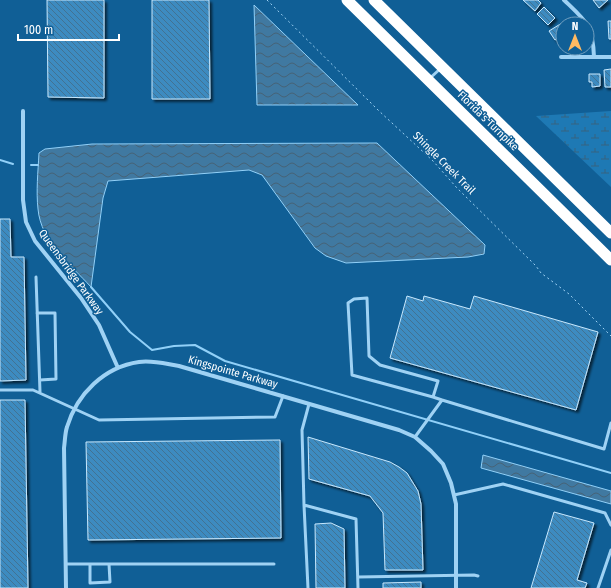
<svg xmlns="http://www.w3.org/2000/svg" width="611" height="588" viewBox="0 0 611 588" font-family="'Fira Sans Condensed',sans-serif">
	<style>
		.wetland { fill: url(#wetland-marsh) }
		.water { fill: url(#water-waves); stroke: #91d0f8 }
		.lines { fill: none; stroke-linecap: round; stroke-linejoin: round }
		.stream { stroke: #91d0f8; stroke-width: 2 }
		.building { fill: url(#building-back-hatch); stroke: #c7e8fe; filter: url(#shadow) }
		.path { stroke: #9fd2f4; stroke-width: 1; stroke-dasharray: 2 3; stroke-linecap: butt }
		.service { stroke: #9fd2f4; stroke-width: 3 }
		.minor { stroke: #9fd2f4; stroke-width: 4 }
		.motorway { stroke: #fff; stroke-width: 11 }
		.labels { text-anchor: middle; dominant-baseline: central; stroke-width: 3; stroke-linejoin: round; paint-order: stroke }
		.street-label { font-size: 11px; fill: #fff; stroke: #105f96 }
	</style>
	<defs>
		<pattern id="wetland-marsh" width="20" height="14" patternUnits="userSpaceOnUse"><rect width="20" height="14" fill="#1e79b4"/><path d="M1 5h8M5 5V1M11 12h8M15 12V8" fill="none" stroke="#356280"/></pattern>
		<pattern id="water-waves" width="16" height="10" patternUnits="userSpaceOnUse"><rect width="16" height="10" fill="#4079a1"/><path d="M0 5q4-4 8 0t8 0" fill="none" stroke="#466276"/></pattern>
		<pattern id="building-back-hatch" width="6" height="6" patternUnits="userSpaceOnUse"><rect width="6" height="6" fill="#3d8bc0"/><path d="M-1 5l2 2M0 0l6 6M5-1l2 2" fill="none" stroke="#437292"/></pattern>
		<filter id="shadow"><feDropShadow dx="2.5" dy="2.5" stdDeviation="1" flood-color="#0009"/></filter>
	</defs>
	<rect width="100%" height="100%" fill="#105f96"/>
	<path class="wetland" d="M611 111V187L536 116Z"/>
	<path class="water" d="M254 5 358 105H257Z
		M377 143 485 245 484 254 468 257 346 263 326 256 315 248 262 175 249 170 108 181 103 198 91 287C70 264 41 242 38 209 36 191 38 172 39 153L45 149 92 144Z
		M483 455 611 491V504L481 468Z"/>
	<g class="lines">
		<path class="stream" d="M0 160 13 164
			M31 165H38
			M91 287 130 332 152 350 174 346 195 345 225 361 611 473"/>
	</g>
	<path class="building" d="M47 0H104V98L48 97Z
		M152 0H209L210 99H152Z
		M523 0H538L541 3 535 11Z
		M593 0H608L599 8Z
		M544 7 555 18 548 25 537 14Z
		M608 21H611V39H609Z
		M562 23 563 41 561 42 558 38 555 40 549 31Z
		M611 69V87H605L604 70Z
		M589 74H600V86L592 87V82H589Z
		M0 219H10L11 257H24L26 380 0 381Z
		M407 296 423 301 424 296 470 309 474 296 598 332 576 410 390 358Z
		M0 400H25L28 588H0Z
		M308 437 390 462 399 467 407 473 418 491 421 504 423 570H385L383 513 370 496 309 479Z
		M280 440 281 538 88 540 86 442Z
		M554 512 594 523 577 580 587 583 585 588H531Z
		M331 523 344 529 345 588H316L315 524Z
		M421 582V588H383V583Z"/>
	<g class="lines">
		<path class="path" d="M267 0 378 110 433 161 457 188 536 266 541 273 569 294 611 336"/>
		<path class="service" d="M429 79 440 69
			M36 277 40 392
			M37 313H55L56 379 40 380
			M0 390H33L99 420 275 417 283 396
			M433 397 438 381 380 365 369 356 367 298 354 299 348 303 352 375 433 397 442 400
			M309 404 302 430 304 505 356 519 358 588
			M415 437 442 400 604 449 611 423
			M454 495 503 484 605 513 611 525
			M304 505 308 588
			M66 564H274
			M90 564V583L110 582 109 564
			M358 577 474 575 478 576
			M598 588 611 550"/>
		<path class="minor" d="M564 0C586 21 593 25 594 57
			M561 57H611
			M23 111V200L26 222 35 241 81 298 99 325 118 368
			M66 588 64 448C65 441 65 433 67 427 77 394 104 367 139 362 153 360 166 364 179 366L399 430 415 437 431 451 443 464 451 483 456 504V588"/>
		<path class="motorway" d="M347 0 611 260
			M374 0 611 233"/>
	</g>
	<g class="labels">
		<g class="street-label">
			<text transform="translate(488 121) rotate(44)">Florida's Turnpike</text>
			<text transform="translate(444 163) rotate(45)">Shingle Creek Trail</text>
			<text transform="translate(71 272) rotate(54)">Queensbridge Parkway</text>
			<text transform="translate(233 372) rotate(16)">Kingspointe Parkway</text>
		</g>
	</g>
	<g transform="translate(575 36)"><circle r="19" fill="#105f96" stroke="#709fc0"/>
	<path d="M0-3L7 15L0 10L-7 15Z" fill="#ffba62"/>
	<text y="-6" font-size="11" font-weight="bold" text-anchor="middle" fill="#ffffff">N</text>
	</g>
	<path d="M18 34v6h101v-6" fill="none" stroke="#ffffff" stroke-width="2"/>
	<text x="24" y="34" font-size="12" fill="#ffffff" stroke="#105f96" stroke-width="3" paint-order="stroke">100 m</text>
</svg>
